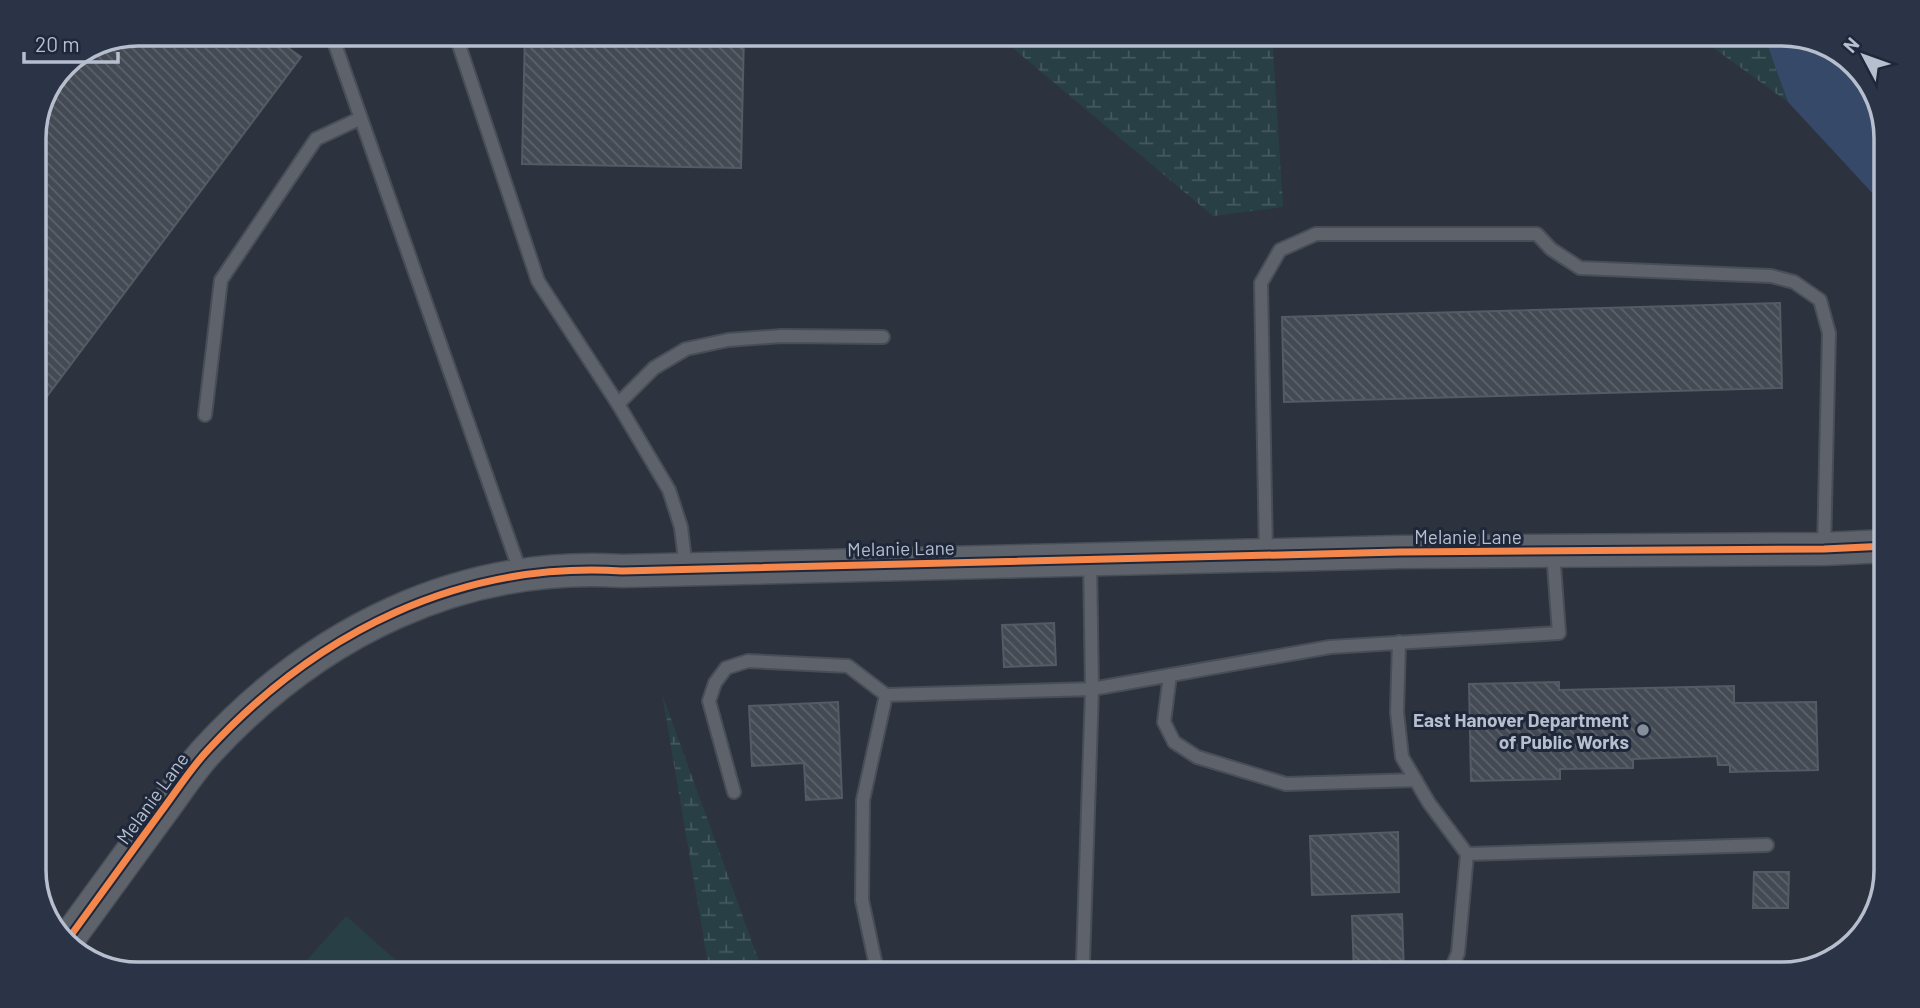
<svg xmlns="http://www.w3.org/2000/svg" width="1920" height="1008" viewBox="0 0 1920 1008" font-family="Barlow,sans-serif">
	<style>
		.wetland { fill: url(#wetland-marsh) }
		.pitch { fill: #283f45 }
		.water { fill: #364969 }
		.building { fill: url(#building-back-hatch); stroke: #545b65; stroke-width: 2 }
		.lines { fill: none; stroke-linecap: round; stroke-linejoin: round }
		.service-casing { stroke: #494e56; stroke-width: 16 }
		.tertiary-casing { stroke: #494e56; stroke-width: 35 }
		.service { stroke: #5d626b; stroke-width: 12 }
		.tertiary { stroke: #5d626b; stroke-width: 32 }
		.cycleway-casing { stroke: #1e283a; stroke-width: 11 }
		.cycleway { stroke: #f5874c; stroke-width: 7 }
		.poi-dot { fill: #868e9c; stroke: #1e283a; stroke-width: 2.5 }
		.labels { text-anchor: middle; dominant-baseline: central; stroke-width: 6; stroke-linejoin: round; paint-order: stroke }
		.street-label { font-size: 19px; fill: #b7bfce; stroke: #1e283a }
		.poi-label { font-size: 19px; font-weight: bold; fill: #b7bfce; stroke: #1e283a; text-anchor: end }
		.rim { fill: none; stroke: #b7bfce; stroke-width: 3.5 }
	</style>
	<defs>
		<pattern id="wetland-marsh" width="20" height="14" patternUnits="userSpaceOnUse" patternTransform="scale(1.75)"><rect width="20" height="14" fill="#283f45"/><path d="M1 5h8M5 5V1M11 12h8M15 12V8" fill="none" stroke="#45595f"/></pattern>
		<pattern id="building-back-hatch" width="6" height="6" patternUnits="userSpaceOnUse" patternTransform="scale(1.75)"><rect width="6" height="6" fill="#444a53"/><path d="M-1 5l2 2M0 0l6 6M5-1l2 2" fill="none" stroke="#5d626b"/></pattern>
	</defs>
	<rect width="100%" height="100%" fill="#2c333e"/>
	<path class="wetland" d="M995 33H1272L1283 207 1213 216Z
		M1693 33H1763L1788 102Z
		M662 694 764 975H710Z"/>
	<path class="pitch" d="M346 916 413 975H294Z"/>
	<path class="water" d="M1763 33H1783L1829 44 1869 80 1887 131V209L1788 102Z"/>
	<path class="building" d="M137 33H267L301 57 33 415V131L64 63Z
		M525 33H744L741 168 522 164Z
		M1780 303 1782 388 1284 402 1282 317Z
		M1054 623 1056 665 1004 667 1002 625Z
		M1559 682V690L1734 686V703L1816 702 1818 770 1730 772V765H1718L1717 756 1633 759V768L1560 769V779L1471 781 1469 684Z
		M838 702 842 798 806 800 804 763 752 766 749 706Z
		M1398 832 1399 892 1312 895 1310 836Z
		M1754 872H1789L1788 908H1753Z
		M1402 914 1404 975H1354L1352 916Z"/>
	<g class="lines">
		<defs>
			<path id="service" d="M331 33 521 574
				M455 33 538 281 618 404 669 490 681 527 686 569
				M618 404 654 368 686 349 728 340 782 336 883 337
				M205 415 221 280 316 139 361 118
				M1266 555 1261 283 1280 250 1316 234H1537L1551 249 1580 268 1771 276 1794 282 1820 300 1829 333 1824 549
				M1399 642 1397 712 1402 757 1429 803 1467 854 1767 845
				M1170 675 1164 722 1174 742 1197 757 1286 784 1416 780
				M734 792 709 701 715 683 726 668 748 661 848 666 886 695
				M1083 962 1092 689 1090 560
				M878 975 862 900 863 800 886 695 1092 689 1330 647 1559 633 1553 551
				M1449 975 1458 953 1467 854"/>
			<path id="tertiary" d="M66 942C97 899 129 856 160 813 176 792 190 769 208 750 317 632 460 561 622 571L1399 552 1824 549 1887 546"/>
		</defs>
		<use href="#service" class="service-casing"/>
		<use href="#tertiary" class="tertiary-casing"/>
		<use href="#service" class="service"/>
		<use href="#tertiary" class="tertiary"/>
		<defs>
			<path id="cycleway" d="M66 942C97 899 129 856 160 813 176 792 190 769 208 750 317 632 460 561 622 571L1399 552 1824 549 1887 546"/>
		</defs>
		<use href="#cycleway" class="cycleway-casing"/>
		<use href="#cycleway" class="cycleway"/>
	</g>
	<circle class="poi-dot" cx="1643" cy="730" r="7"/>
	<g class="labels">
		<g class="street-label">
			<text x="1468" y="536">Melanie Lane</text>
			<text transform="translate(901 548) rotate(-1)">Melanie Lane</text>
			<text transform="translate(152 798) rotate(-54)">Melanie Lane</text>
		</g>
		<g class="poi-label">
			<text x="1629" y="719">East Hanover Department<tspan x="1629" dy="22">of Public Works</tspan></text>
		</g>
	</g>
	<path d="M0 0H1920V1008H0ZM138 46H1782A92 92 0 0 1 1874 138V870A92 92 0 0 1 1782 962H138A92 92 0 0 1 46 870V138A92 92 0 0 1 138 46Z" fill="#2a3446" fill-rule="evenodd"/>
	<path class="rim" d="M138 46H1782A92 92 0 0 1 1874 138V870A92 92 0 0 1 1782 962H138A92 92 0 0 1 46 870V138A92 92 0 0 1 138 46Z"/>
	<g transform="translate(1864 56) rotate(311)" stroke="#1e283a" stroke-width="5" paint-order="stroke">
	<path d="M0-5L12 26L0 18L-12 26Z" fill="#b7bfce"/>
	<text y="-10" font-size="19" font-weight="bold" text-anchor="middle" fill="#b7bfce">N</text>
	</g>
	<path d="M24 52v10h94v-10" fill="none" stroke="#b7bfce" stroke-width="3.5"/>
	<text x="35" y="52" font-size="21" fill="#b7bfce" stroke="#1e283a" stroke-width="5" paint-order="stroke">20 m</text>
</svg>
